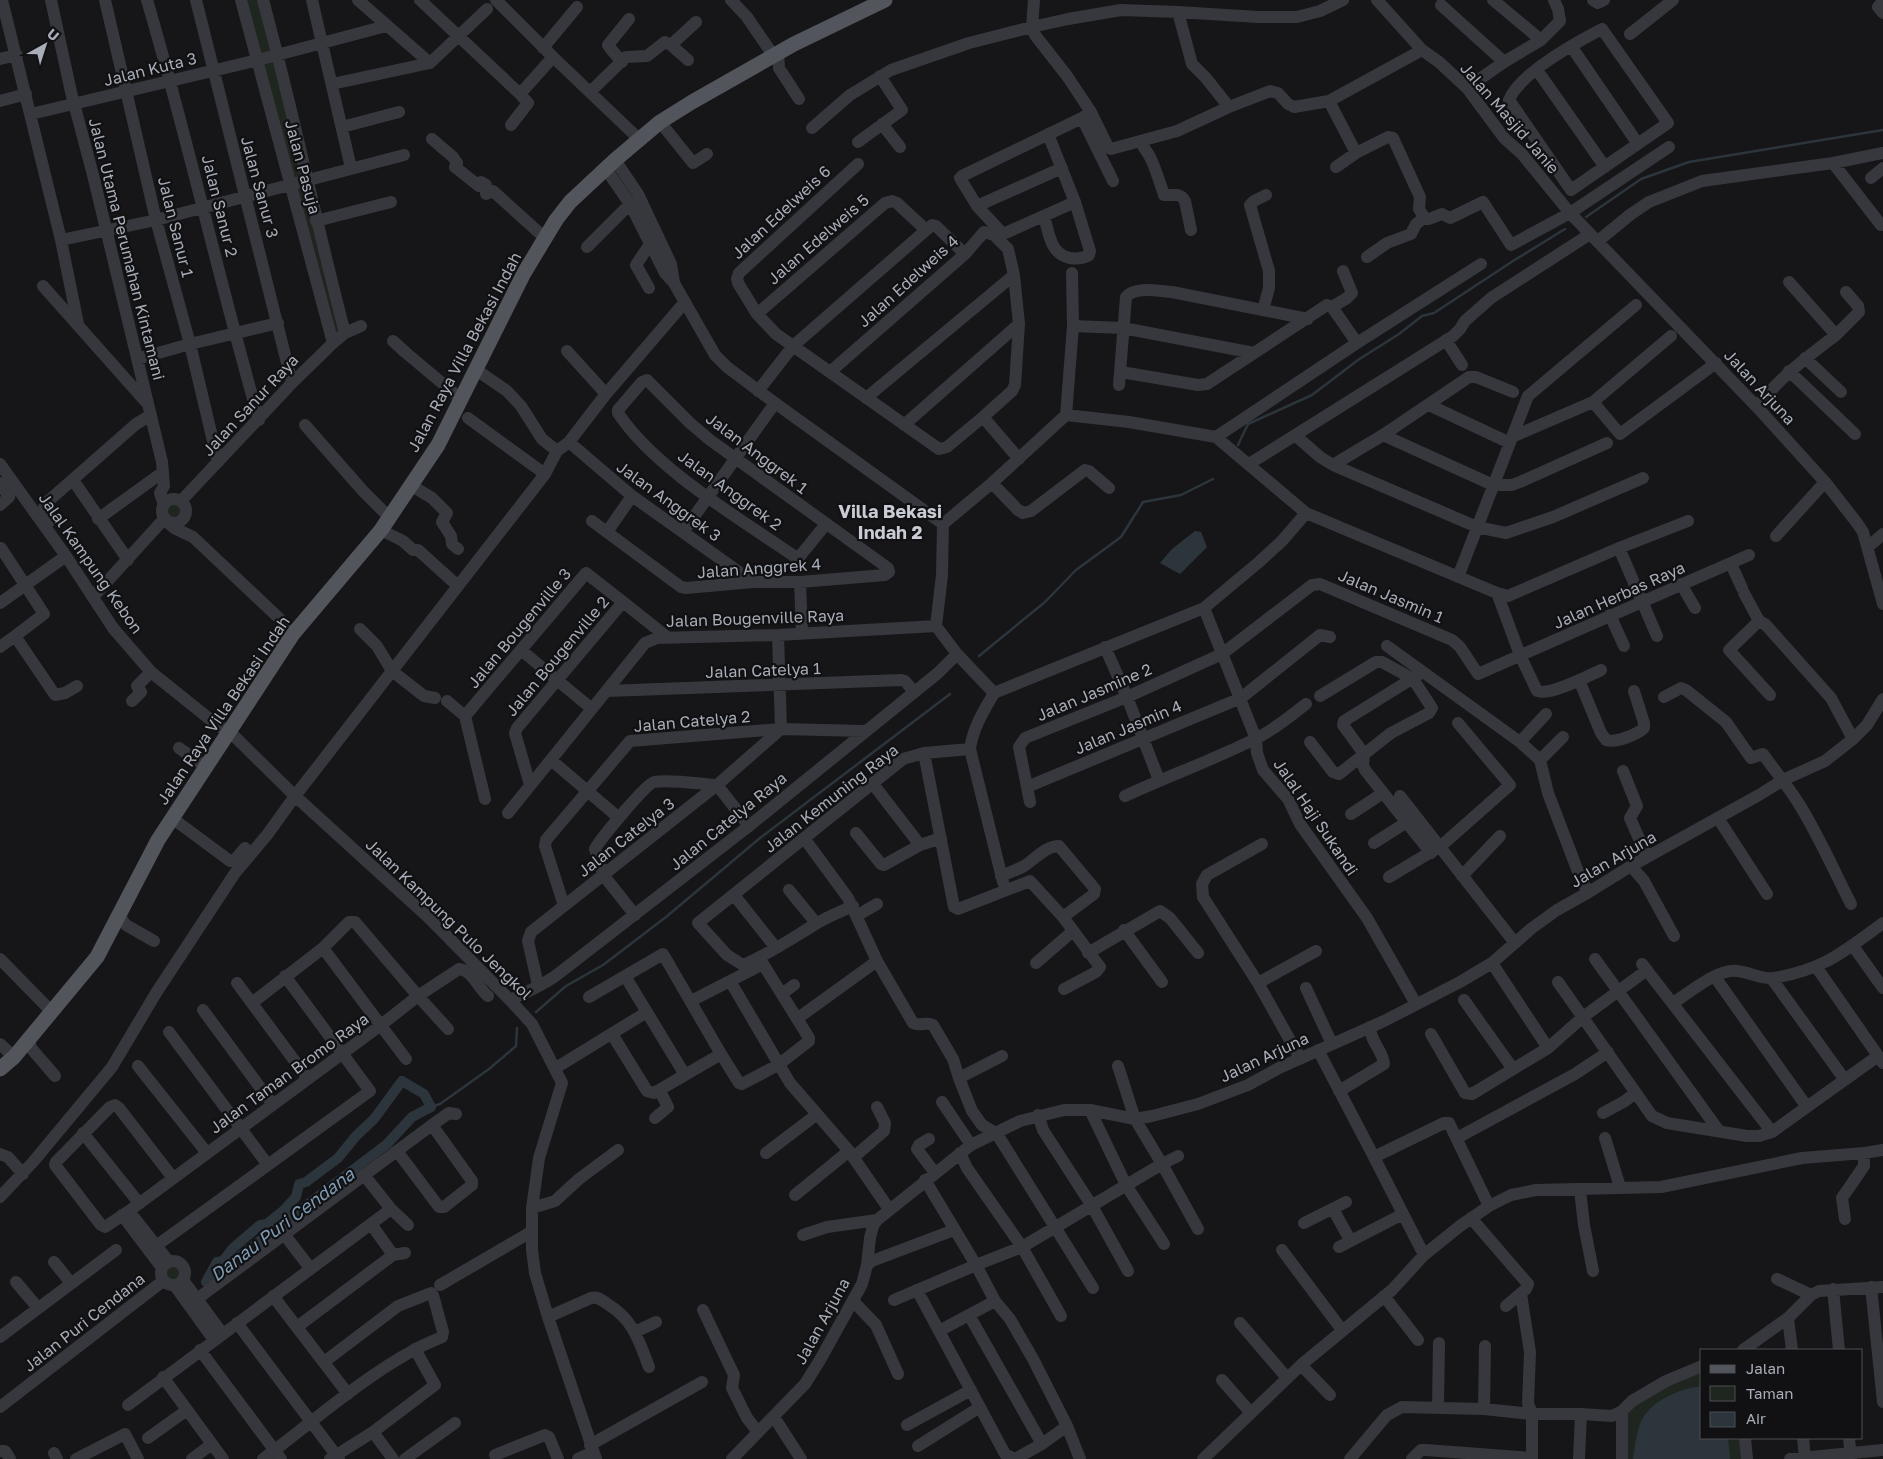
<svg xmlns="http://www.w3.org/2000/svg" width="1883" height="1459" viewBox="0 0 1883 1459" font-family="'Golos Text',sans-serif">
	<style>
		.green { fill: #1e261f }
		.water { fill: #2c353c }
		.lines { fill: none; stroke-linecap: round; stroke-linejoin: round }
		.stream { stroke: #2c353c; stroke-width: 2.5 }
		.canal { stroke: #2c353c; stroke-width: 10 }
		.minor { stroke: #37383d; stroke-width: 12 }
		.major { stroke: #53555c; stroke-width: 15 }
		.labels { text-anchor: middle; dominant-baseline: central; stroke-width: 4.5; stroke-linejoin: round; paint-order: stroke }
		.street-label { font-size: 16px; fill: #a8adb8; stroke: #111113 }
		.neighbourhood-label { font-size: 18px; font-weight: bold; fill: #c9ccd4; stroke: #111113 }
		.water-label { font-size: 18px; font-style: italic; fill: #7f9bb3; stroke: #111113 }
	</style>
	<rect width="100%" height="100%" fill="#161618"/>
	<path class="green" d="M241 0H263L345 333 330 336Z
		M163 511a12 12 0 1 1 24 0a12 12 0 1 1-24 0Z
		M161 1273a12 12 0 1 1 24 0a12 12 0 1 1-24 0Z
		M1702 1366V1438H1745L1747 1459H1622V1411Z"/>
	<path class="water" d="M1195 531 1201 532 1207 547 1180 574 1160 563 1172 549Z
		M1702 1386V1438H1728L1730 1459H1633C1635 1448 1636 1434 1640 1424 1650 1400 1679 1389 1702 1386Z"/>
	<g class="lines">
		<path class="stream" d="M1586 217 1641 179 1689 162 1883 130
			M1238 445 1248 424 1312 395 1358 360 1399 334 1422 316 1434 313 1513 261 1565 229
			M979 656 1045 602 1076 570 1121 537 1143 502 1181 495 1213 479
			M536 1012 566 986 603 965 666 917 760 838 950 694
			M413 1088 424 1094 431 1107 440 1104 489 1069 516 1046 517 1028"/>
		<path class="canal" d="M402 1081 424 1094 431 1107 412 1117 387 1144 206 1282 217 1262 223 1261 233 1248 260 1225 267 1224 283 1211 296 1197 299 1184 306 1182 338 1158 356 1136 374 1119Z"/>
		<path class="minor" d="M2 0 61 240 78 324
			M51 0 71 92 93 175 162 462 164 486 160 493 164 505
			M105 0 156 220 190 344 218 462
			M147 0C188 139 219 281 259 420
			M196 0 292 383
			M241 0 333 343
			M263 0C293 110 316 223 345 333
			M312 0 351 168
			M358 0 430 63
			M420 0 520 94 553 57
			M496 0 553 57 639 139
			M731 0 747 17 773 55
			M1034 0 1032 27 1035 35 1067 76 1091 112 1108 147 1111 149 1177 131 1229 107 1270 91 1278 93 1288 104 1294 107 1329 101 1422 50
			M1377 0 1422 50 1439 62 1467 88 1504 138 1522 154 1570 213 1757 407 1825 482 1857 523 1863 532 1883 604
			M1493 0 1541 40
			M1593 0 1598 3 1604 0
			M1883 1 1878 7 1883 13
			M1441 5 1504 62
			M1178 12 1192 64 1206 78 1229 107
			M1602 29 1668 123 1571 190 1509 100C1520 73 1577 42 1602 29Z
			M1630 34 1673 0
			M671 45 688 60
			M1571 46 1638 144
			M543 48 577 7
			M778 53 779 68 799 99
			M0 59 17 55
			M622 62 610 48 608 45 629 19
			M1537 70 1605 167
			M332 84 430 63 487 9
			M1467 88 1504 62 1541 40 1560 21 1558 9 1554 0
			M590 92 626 57 647 56 665 42 671 45 696 22
			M0 101 26 94
			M1329 101 1356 153 1388 137 1393 138 1420 197 1419 209 1425 219H1429L1442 214 1450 218 1483 202 1511 245 1570 213 1669 147
			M31 114 258 60 386 26
			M1082 118 1113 181
			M660 122 693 163 707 154
			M882 124 900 147
			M511 125 528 103 520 94
			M342 127 399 112
			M812 128 850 95 891 70 969 43 1032 27 1068 19 1121 10 1178 12 1258 17H1297L1320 11 1343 0
			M432 139 453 157 457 163 455 167 479 186 481 182 486 185V194L493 191 545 238
			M1141 141C1143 148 1148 152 1151 159 1156 170 1160 183 1164 195H1178L1182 197 1185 201 1191 230
			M858 142 902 110 880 76
			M615 160 638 194 671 264 674 283
			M1833 163 1881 225
			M1336 167 1356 153
			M606 169 630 204 665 273 674 283 715 355 727 367 775 403 943 524
			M1871 178 1883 168
			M1075 202 1003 234 977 206 960 178 962 176 1082 118 1091 112
			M977 206 1062 168
			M1044 216C1049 233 1050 254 1070 258 1076 259 1084 258 1089 255L1090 251 1075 202 1048 134
			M316 221 391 202
			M61 240 156 220 404 155
			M1598 241 1631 214 1649 202 1702 181 1833 163 1883 153
			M587 247 630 204
			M1367 257 1387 243 1411 234 1416 224 1424 218
			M43 286 146 402
			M649 288 636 265 650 244
			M1332 307 1347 298 1352 293 1343 271
			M1263 310 1269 288V271L1250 205 1254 201 1266 195
			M757 314 885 203 892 201 897 203 925 229
			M1073 326 1123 328 1254 353
			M1836 335 1859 312 1858 306 1846 292
			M1446 340 1462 365
			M393 341 405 352 461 399
			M567 351 606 394
			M1805 358 1841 392
			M137 359 190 344 278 323
			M475 369 507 391 521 406 542 439 557 451
			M1789 371 1855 434
			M830 372 965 254 984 232 994 235 1008 249 1014 275 1019 324 1015 385 1012 391 983 417 947 447 939 449 776 334 757 314 738 283 737 279 739 273 858 164
			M1121 372 1198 385 1207 384 1327 305 1332 307 1357 343
			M1119 385 1126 297C1135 286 1158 291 1172 292L1308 319
			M758 391 793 346 932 225 936 226 965 254
			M866 398 1014 275
			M1593 402 1620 434 1716 363
			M1429 405 1510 443
			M1757 407C1779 378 1807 357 1836 335L1789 282
			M1066 415 1129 422 1216 437 1306 513 1282 541 1259 562 1204 608 994 693 957 654 936 626 942 575 943 524 992 483Z
			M1066 415 1073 326 1072 273
			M983 417 1019 459
			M468 418 545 474
			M305 425 363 491 390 518
			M904 425 1019 324
			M1383 435 1493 485H1512L1520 482 1607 443
			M1296 436 1320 457 1333 465 1477 527 1506 533 1553 517 1643 478
			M1216 437 1357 343 1481 264
			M1512 437 1593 402 1671 336
			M569 442 632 496 753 582
			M0 464 66 556 113 628 151 672 217 725 225 730 231 728
			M1249 464 1453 336 1460 329 1465 321 1491 298 1590 234
			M1333 465 1383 435 1469 377H1476L1513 392
			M73 480 128 560
			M0 483 9 497 0 505
			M992 483 1018 510 1023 513 1031 511 1085 470 1089 471 1109 488
			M412 486 432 498 447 513 442 522 451 536 452 544 458 549
			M162 511a12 12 0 1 1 24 0a12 12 0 1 1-24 0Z
			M181 501 292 383 333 343 345 333 361 326
			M1306 513 1497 593 1508 596 1619 548 1688 521
			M98 519 163 472
			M166 521 174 528 193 537 282 621 287 631 282 645
			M592 521 681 587 686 588 753 582H800L885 575 889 572 888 568 710 440 690 423 647 380 642 382 618 410V413C655 469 739 518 794 556H800L826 524
			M49 522 42 513 46 503 136 424 151 415
			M381 530 403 541 413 550H418L458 586
			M607 532 632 496
			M683 532 775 403
			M1776 536 1825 482
			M1868 547 1883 534
			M1 548 44 614 15 636
			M1619 548 1657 636
			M1731 564 1742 588
			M1458 577 1528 396 1636 305
			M800 582 802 633
			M1681 584 1695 608
			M1497 593 1520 655 1537 691C1550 696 1588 676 1601 670
			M1744 593 1759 621
			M93 597 164 519
			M0 603 66 556
			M1204 608 1256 739 1257 753 1263 770 1288 799 1300 824 1367 918 1416 1004
			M1610 615 1624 646
			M360 629 377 646 392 671 424 696 435 698
			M1387 646 1520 742 1540 760 1548 793 1582 882 1589 892
			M0 647 15 636 55 695 65 693 77 686
			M1105 647 1127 697 1159 780
			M521 650 592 709
			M1418 675 1344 721 1343 725 1364 754 1363 765 1365 770 1431 853
			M1579 680 1601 733 1606 740C1616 743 1636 735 1644 728V723L1634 691
			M607 691 901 680 905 681 914 692
			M1770 695 1729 650 1759 621 1765 624 1831 698 1853 739
			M1664 697 1681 688 1686 690 1726 722 1751 758 1763 754C1775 771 1788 786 1799 804 1819 836 1834 871 1851 904
			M132 701 141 692 137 686 151 672
			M447 701 465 716 485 799
			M465 716 586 573 623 602
			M229 731 295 796 428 917 510 1000 532 1024 562 1083 539 1158 532 1208V1250L535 1273 548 1317 596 1459
			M1310 742 1333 772 1339 774 1391 733 1429 713 1432 708 1413 679 1382 662H1376L1320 696
			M1520 742 1546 714
			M179 748 205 766
			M970 749 1003 882
			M924 753 954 907 958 909 1030 881 1063 917 1100 967 1096 972 1064 989
			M551 760 619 818
			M1540 760 1563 737
			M1623 771 1637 806 1630 818 1647 857
			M873 784 920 845
			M530 785 515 733 517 728 623 602 667 637
			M1027 787 1241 698 1320 635 1330 637
			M1125 796C1168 776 1213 760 1255 739 1274 730 1290 716 1306 704
			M1400 796 1515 943
			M1030 802 1019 747 1025 738 1127 697 1222 654 1312 585 1320 584 1452 640 1460 647 1478 674 1749 555
			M508 813 645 643 657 638 778 635 936 626
			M1351 814 1383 793
			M172 818 230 861H234L245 848
			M1718 818 1767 894
			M856 833 881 864 884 865 920 845 941 838
			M804 838 848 898 877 961 913 1023C920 1027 926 1021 933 1025L953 1059 959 1078 972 1111 982 1125 997 1134 1093 1288
			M1374 843 1407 822
			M1262 844 1207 875 1202 884 1203 897 1258 983 1300 1058
			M1631 866 1644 881 1674 936
			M1001 876C1008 873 1017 870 1024 866 1035 859 1046 846 1059 846L1095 889 1094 894 1063 917
			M1462 876 1500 836
			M1389 877 1441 846 1510 785 1458 723
			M789 890 816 923
			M734 895 776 948
			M564 906 545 846 546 840 630 741 781 729 865 731
			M853 906C840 912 826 917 814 925 791 939 769 954 743 965L727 955 698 923 903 759 924 753 970 749C973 728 983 712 994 693
			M635 915 604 876 595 849C600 839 646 784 654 782 667 779 702 784 717 785L749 826
			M858 915 877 904
			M119 916 126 925 154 941
			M1124 930 1162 982
			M1853 946 1883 988
			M323 948 406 1059
			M1088 953 1160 911 1170 918 1198 953
			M0 959 52 1012
			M1595 959 1719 1131
			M1036 963 1073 931
			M1492 963 1548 1048
			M1642 964 1772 1132 1878 1056
			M1817 968 1883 1063
			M625 976 685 1075
			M1715 977 1807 1107
			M1772 979 1845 1080
			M730 981 790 1083 849 1151 889 1209
			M1558 982 1652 1116 1667 1123 1747 1136H1759L1772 1132
			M237 983 308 1079
			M1258 983 1316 951
			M538 985 528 941 531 932 717 785 781 729 778 635
			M1306 988 1332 1044
			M783 993 794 985
			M589 997 663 954 721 1054
			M510 1000C526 992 544 985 558 974L749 826 938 673 957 654
			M1464 1000 1513 1069
			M252 1003 323 948 349 922H355L418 996 448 1029
			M1673 1003C1689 993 1718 968 1737 971 1749 972 1763 980 1774 978 1825 969 1843 952 1883 923
			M203 1010 273 1105
			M798 1018 877 961
			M169 1032 268 1165
			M612 1034 647 1091 654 1093 721 1054 739 1083 742 1084 778 1065 809 1041V1038L763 964 691 1001
			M1431 1034 1465 1093 1472 1094 1548 1048 1583 1017 1647 970
			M29 1038 31 1048 55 1076
			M0 1044 14 1057
			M1318 1050 1374 1157 1444 1123H1449L1489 1206
			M138 1066 207 1153
			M559 1066 647 1012
			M959 1078 1002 1056
			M1339 1091 1384 1064C1383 1051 1370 1041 1370 1027
			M942 1102 971 1145
			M1090 1110 1126 1185 1164 1244
			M1603 1113 1625 1101 1635 1093
			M1038 1115 1043 1130 1092 1206 1128 1271
			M655 1118 668 1107 660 1091
			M83 1133 139 1203
			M1457 1138 1575 1074 1608 1052
			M1605 1138 1620 1187
			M929 1139 919 1145 917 1149 935 1173
			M397 1151 439 1207H444L472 1185V1181L432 1125
			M766 1153 816 1115
			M960 1153 967 1168 1022 1247 1061 1316
			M0 1154 8 1157 23 1174
			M1178 1156 1162 1164 1198 1229
			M854 1157 884 1131 885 1123 877 1107
			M1374 1157 1424 1255
			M364 1175 391 1209 408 1225
			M173 1178 119 1108 115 1105 110 1107 56 1162 55 1165 101 1225 105 1227 129 1211 381 1025 418 996 459 969C472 970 478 988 488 996
			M925 1180 976 1265 1022 1247 1162 1164 1135 1119 1118 1066
			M1580 1190 1584 1225 1593 1271
			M795 1195 849 1151
			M0 1197 33 1162 112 1067 156 993 235 873 267 835 295 796 545 474 557 451 569 442 606 394 685 302
			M532 1208 555 1201 579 1179 618 1150
			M1333 1209 1350 1240
			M122 1215 162 1268
			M132 1215 169 1262
			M1471 1218 1528 1284 1526 1289 1506 1306
			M1845 1219 1842 1198 1864 1166V1153
			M1304 1223 1346 1202
			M371 1224 393 1255
			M284 1234 310 1268
			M803 1235 827 1227 877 1220
			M1339 1247 1403 1214
			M1282 1250 1342 1330
			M149 1251 370 1091 285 976
			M161 1273a12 12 0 1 1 24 0a12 12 0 1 1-24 0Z
			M54 1262 71 1283
			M867 1265 872 1261 954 1230
			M1777 1279 1811 1295
			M183 1280 222 1333
			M16 1282 38 1308
			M440 1285 531 1232
			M175 1286 214 1340
			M1871 1287 1883 1402
			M1833 1289 1839 1350
			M917 1290 1005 1454 1014 1459
			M1521 1294 1530 1352 1528 1403 1532 1414V1459
			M273 1296 348 1394
			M1384 1296 1418 1340
			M197 1299 432 1125 449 1113 456 1114
			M894 1300 976 1265 995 1301 1010 1319 1033 1359 1067 1426 1080 1459
			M853 1301 876 1325 898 1374
			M703 1310 734 1375 732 1388 747 1418 758 1432
			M969 1315 1042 1444
			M548 1317 591 1298C598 1296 603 1301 609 1305 634 1321 639 1341 649 1367
			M1788 1318 1792 1350
			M237 1323 339 1459
			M1240 1323 1287 1378
			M297 1327 393 1255 405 1253
			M939 1331 995 1301
			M635 1332 656 1322
			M0 1337 116 1250
			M200 1350 281 1459
			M1743 1350 1788 1318 1811 1295 1819 1291 1883 1287
			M1301 1365 1330 1395
			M163 1377 223 1459
			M1222 1380 1251 1413
			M128 1405 391 1209
			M0 1407 163 1281
			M1438 1407 1439 1343
			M1484 1409 1485 1346
			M1622 1411V1459
			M774 1417 801 1459
			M907 1425 971 1390
			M373 1432 393 1459
			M148 1438 187 1410
			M1745 1438 1747 1459
			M1803 1438 1805 1459
			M1849 1438 1851 1459
			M590 1445 702 1382
			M918 1446 980 1407
			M0 1451H5L10 1459
			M54 1453 57 1459
			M495 1455 545 1435 549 1437 558 1459
			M76 1459 125 1434 138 1459
			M192 1459 212 1444
			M263 1459C311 1423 362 1378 414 1350 423 1345 433 1341 442 1337L443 1332 433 1295 431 1293 398 1306 324 1362
			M330 1459 373 1432 435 1385 415 1349
			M405 1459 455 1423
			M578 1459 593 1452
			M732 1459 805 1384 820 1360 862 1284 867 1265 870 1238 873 1226 877 1220 971 1145 1020 1121 1064 1110H1090L1135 1119 1152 1116 1198 1104 1248 1085 1279 1068 1384 1021 1460 982 1492 963 1532 928 1557 910 1589 892 1631 866 1759 795 1783 780 1825 761 1853 739 1867 725 1883 699
			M1015 1459 1042 1444 1067 1426
			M1203 1459 1301 1365 1392 1290 1424 1255 1460 1226 1489 1206 1511 1195 1536 1190 1661 1187 1802 1158 1864 1153 1883 1150
			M1350 1459 1387 1415 1402 1407 1484 1409 1532 1414H1581L1612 1416 1622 1411 1632 1401 1666 1381 1702 1366
			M1412 1459 1421 1450H1426L1532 1458
			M1579 1459 1581 1414
			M1790 1459 1883 1450"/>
		<path class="major" d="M0 1069 14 1057 97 957 158 840 293 634 381 530 438 445 524 273 556 220 570 202 615 160 660 122 692 102 794 44 885 0"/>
	</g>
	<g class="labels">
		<g class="street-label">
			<text transform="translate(150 69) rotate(-14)">Jalan Kuta 3</text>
			<text transform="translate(1510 118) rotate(49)">Jalan Masjid Janie</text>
			<text transform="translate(303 167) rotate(75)">Jalan Pasuja</text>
			<text transform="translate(260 187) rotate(75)">Jalan Sanur 3</text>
			<text transform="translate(220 206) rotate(76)">Jalan Sanur 2</text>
			<text transform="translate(781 212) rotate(-43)">Jalan Edelweis 6</text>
			<text transform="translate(176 227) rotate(76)">Jalan Sanur 1</text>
			<text transform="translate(818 239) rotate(-41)">Jalan Edelweis 5</text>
			<text transform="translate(127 249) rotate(76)">Jalan Utama Perumahan Kintamani</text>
			<text transform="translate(908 281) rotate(-42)">Jalan Edelweis 4</text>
			<text transform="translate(464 352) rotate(-62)">Jalan Raya Villa Bekasi Indah</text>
			<text transform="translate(1760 387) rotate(47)">Jalan Arjuna</text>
			<text transform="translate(250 405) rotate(-47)">Jalan Sanur Raya</text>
			<text transform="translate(757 453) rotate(37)">Jalan Anggrek 1</text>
			<text transform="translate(730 490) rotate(36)">Jalan Anggrek 2</text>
			<text transform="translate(669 501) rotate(36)">Jalan Anggrek 3</text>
			<text transform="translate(91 563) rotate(55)">Jalal Kampung Kebon</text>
			<text transform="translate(759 568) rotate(-4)">Jalan Anggrek 4</text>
			<text transform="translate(1619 595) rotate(-24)">Jalan Herbas Raya</text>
			<text transform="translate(1391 596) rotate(23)">Jalan Jasmin 1</text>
			<text transform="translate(755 618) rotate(-2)">Jalan Bougenville Raya</text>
			<text transform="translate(519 628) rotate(-50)">Jalan Bougenville 3</text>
			<text transform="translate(557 656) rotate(-50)">Jalan Bougenville 2</text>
			<text transform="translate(763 670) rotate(-2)">Jalan Catelya 1</text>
			<text transform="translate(1094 692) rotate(-23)">Jalan Jasmine 2</text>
			<text transform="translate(223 710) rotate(-56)">Jalan Raya Villa Bekasi Indah</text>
			<text transform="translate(692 721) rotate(-5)">Jalan Catelya 2</text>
			<text transform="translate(1128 727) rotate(-23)">Jalan Jasmin 4</text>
			<text transform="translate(831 798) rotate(-38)">Jalan Kemuning Raya</text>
			<text transform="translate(1316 817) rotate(56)">Jalal Haji Sukandi</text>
			<text transform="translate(728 821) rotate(-39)">Jalan Catelya Raya</text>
			<text transform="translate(626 837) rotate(-38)">Jalan Catelya 3</text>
			<text transform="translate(1613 859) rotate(-30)">Jalan Arjuna</text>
			<text transform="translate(449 919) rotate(44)">Jalan Kampung Pulo Jengkol</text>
			<text transform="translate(1264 1057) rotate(-25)">Jalan Arjuna</text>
			<text transform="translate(289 1073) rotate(-36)">Jalan Taman Bromo Raya</text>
			<text transform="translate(822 1321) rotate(-61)">Jalan Arjuna</text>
			<text transform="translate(84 1322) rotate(-38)">Jalan Puri Cendana</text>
		</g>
		<g class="neighbourhood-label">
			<text x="890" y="511">Villa Bekasi<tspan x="890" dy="21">Indah 2</tspan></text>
		</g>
		<g class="water-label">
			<text transform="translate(282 1224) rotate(-37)">Danau Puri Cendana</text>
		</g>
	</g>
	<rect x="1700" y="1349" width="162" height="90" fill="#111113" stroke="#4d4f55"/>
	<rect x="1710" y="1365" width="25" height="8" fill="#53555c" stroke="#4d4f55"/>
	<text x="1746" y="1374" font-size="15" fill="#a8adb8">Jalan</text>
	<rect x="1710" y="1386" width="25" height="15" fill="#1e261f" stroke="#4d4f55"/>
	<text x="1746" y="1399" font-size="15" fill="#a8adb8">Taman</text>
	<rect x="1710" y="1412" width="25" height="15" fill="#2c353c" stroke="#4d4f55"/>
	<text x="1746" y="1424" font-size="15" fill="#a8adb8">Air</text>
	<g transform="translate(45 45) rotate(39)" stroke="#111113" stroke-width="4" paint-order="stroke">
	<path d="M0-4L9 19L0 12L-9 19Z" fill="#a8adb8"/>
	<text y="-8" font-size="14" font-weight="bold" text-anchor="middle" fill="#a8adb8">U</text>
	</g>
</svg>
